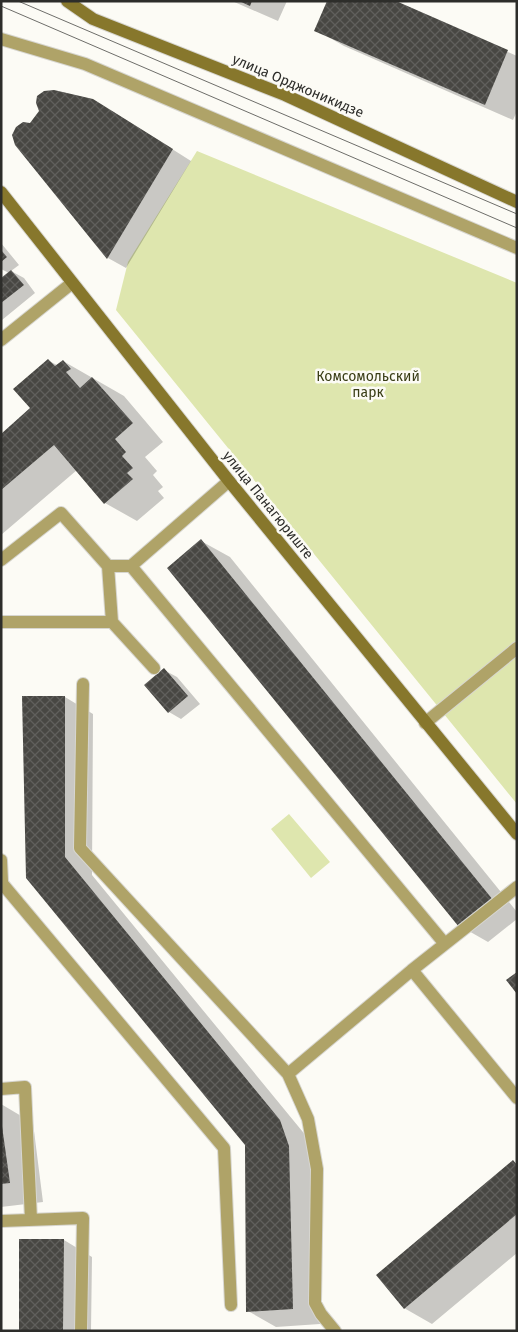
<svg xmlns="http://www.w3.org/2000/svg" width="518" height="1332" viewBox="0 0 518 1332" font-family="'Fira Sans',sans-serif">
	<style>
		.park { fill: #dee6ae }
		.shadow { fill: #0003 }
		.building { fill: url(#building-cross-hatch) }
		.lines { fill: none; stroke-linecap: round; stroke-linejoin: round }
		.lane-casing { stroke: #d7d6d0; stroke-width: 14 }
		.secondary-casing { stroke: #d7d6d0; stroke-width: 14 }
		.lane { stroke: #afa368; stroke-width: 12 }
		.secondary { stroke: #87772c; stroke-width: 12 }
		.tram { stroke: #6e6e6a; stroke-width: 1 }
		.labels { text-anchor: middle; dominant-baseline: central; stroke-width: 5; stroke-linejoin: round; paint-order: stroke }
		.street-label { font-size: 14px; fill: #2d2d2a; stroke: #fcfbf5 }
		.park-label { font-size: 14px; fill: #393d16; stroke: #fcfbf5 }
	</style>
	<defs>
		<pattern id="building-cross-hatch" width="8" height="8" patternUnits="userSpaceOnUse" patternTransform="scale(1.25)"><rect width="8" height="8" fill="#484743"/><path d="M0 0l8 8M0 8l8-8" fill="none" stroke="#605f5c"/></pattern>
	</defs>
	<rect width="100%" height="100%" fill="#fcfbf5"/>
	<path class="park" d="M197 151 517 283V804L116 310 128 262Z
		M289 814 330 862 311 878 271 829Z"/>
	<path class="shadow" d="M232 1H287L278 21Z
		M393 1 517 56V111L513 120 344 46 316 30Z
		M112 111 191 161 126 268 108 258 16 145 31 124Z
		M1 243 19 265 11 271 24 278 35 293 2 320 1 279 9 273 1 269Z
		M49 361 57 365 63 361 124 396 163 442 145 457 157 471 153 475 163 487 158 491 164 498 137 521 105 503 77 470 1 535V435L32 408Z
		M201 541 230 557 517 912V919L488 942 460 926Z
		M164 670 177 677 200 704 181 719 169 712Z
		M65 697 93 714 92 875 307 1137 316 1163 320 1324 276 1327 248 1311 246 1144 28 877Z
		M1 1104 33 1123 43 1202 1 1207Z
		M513 1162 517 1164V1253L432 1324 404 1308Z
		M64 1240 92 1257 91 1331H20Z"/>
	<path class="building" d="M239 1H252L250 6Z
		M327 1H396L508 50 485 105 314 31Z
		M54 90 93 99 173 149 107 259 15 145 12 135 16 127 23 122 30 123 39 111 36 103 37 96 44 91Z
		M1 250 7 257 1 262Z
		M11 270 24 285 1 303V278Z
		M48 359 55 366 63 360 71 369 66 372 80 388 92 377 133 423 115 439 126 452 122 456 133 468 127 473 133 479 104 504 54 445 1 490V434L30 408 13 389Z
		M201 539 493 900 459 927 167 568Z
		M164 668 188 696 168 713 144 685Z
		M22 696H65V857L280 1120 289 1146 293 1309 246 1312 245 1145 26 878Z
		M517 972V994L506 980Z
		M1 1119 10 1183 1 1184Z
		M513 1160 517 1165V1214L404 1309 376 1275Z
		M19 1239H64L63 1331H19Z"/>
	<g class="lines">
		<defs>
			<path id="lane" d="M1 39 85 64 517 248
				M1 340 72 283
				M229 481 131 566 445 944
				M1 560 61 513 108 566
				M1 622H112L108 566H131
				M112 622 154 668
				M83 684 80 848 288 1074 308 1119 317 1169 315 1303 321 1314 335 1331
				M425 723 517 648
				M1 860 2 881
				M1 882 224 1148 231 1305
				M412 970 517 1098
				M288 1074 412 970 517 887
				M1 1089 25 1087 31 1220
				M1 1221 83 1218 81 1331"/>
			<path id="secondary" d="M67 1 93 19 285 95 517 202
				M1 192 229 481 517 834"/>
		</defs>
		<use href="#lane" class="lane-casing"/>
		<use href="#secondary" class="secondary-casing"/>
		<use href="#lane" class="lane"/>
		<use href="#secondary" class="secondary"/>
		<path class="tram" d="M18 1 517 214
			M1 6 517 228"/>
	</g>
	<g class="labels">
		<g class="street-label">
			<text transform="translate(298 86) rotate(23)">улица Орджоникидзе</text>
			<text transform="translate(268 505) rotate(51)">улица Панагюриште</text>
		</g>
		<g class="park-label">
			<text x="368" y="376">Комсомольский<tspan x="368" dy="16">парк</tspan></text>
		</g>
	</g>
	<rect width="518" height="1332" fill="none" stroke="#2d2d2a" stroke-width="5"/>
</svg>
